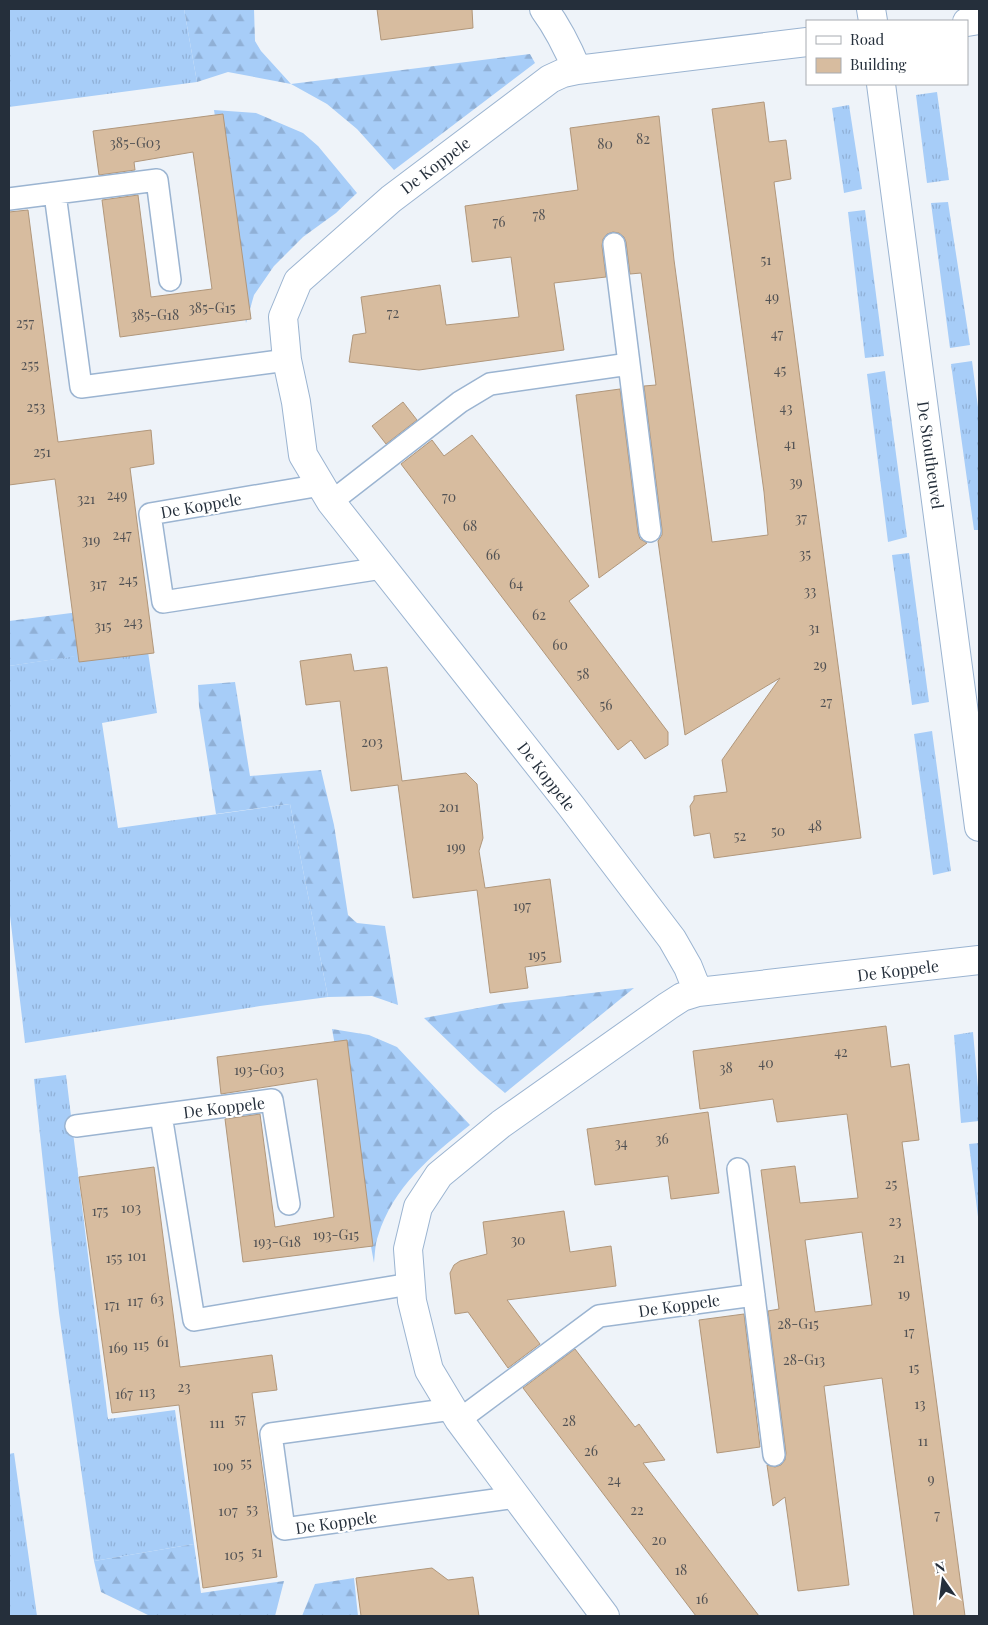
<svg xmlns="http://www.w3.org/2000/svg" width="988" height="1625" viewBox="0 0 988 1625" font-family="'Playfair Display',serif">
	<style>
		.grass { fill: url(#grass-tufts) }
		.forest { fill: url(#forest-firs) }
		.building { fill: #d7bc9f; stroke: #b1977b; fill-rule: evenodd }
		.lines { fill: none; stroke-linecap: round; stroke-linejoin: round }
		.service-casing { stroke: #9bb4d1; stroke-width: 24 }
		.minor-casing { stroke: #9bb4d1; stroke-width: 30 }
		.tertiary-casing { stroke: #9bb4d1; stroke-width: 30 }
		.service { stroke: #fff; stroke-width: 21 }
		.minor { stroke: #fff; stroke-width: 28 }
		.tertiary { stroke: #fff; stroke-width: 28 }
		.labels { text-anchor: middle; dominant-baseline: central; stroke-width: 4.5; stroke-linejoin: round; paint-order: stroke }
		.number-label { font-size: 14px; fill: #525254 }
		.street-label { font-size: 16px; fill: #252f3b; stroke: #fff }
	</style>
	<defs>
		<pattern id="grass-tufts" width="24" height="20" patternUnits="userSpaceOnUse" patternTransform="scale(1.25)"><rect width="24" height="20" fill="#a7cdf8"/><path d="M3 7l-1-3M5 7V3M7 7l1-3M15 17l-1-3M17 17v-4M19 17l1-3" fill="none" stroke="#90b0d6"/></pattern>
		<pattern id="forest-firs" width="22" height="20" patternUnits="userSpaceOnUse" patternTransform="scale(1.25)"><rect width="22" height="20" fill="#a7cdf8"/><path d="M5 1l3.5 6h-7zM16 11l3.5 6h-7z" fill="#90b0d6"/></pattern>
	</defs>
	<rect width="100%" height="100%" fill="#eef3f9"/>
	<path class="grass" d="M9 9H184L197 82 9 107Z
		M937 92 949 180 927 183 916 95Z
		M849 105 862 189 844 193 832 108Z
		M948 202 970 345 950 348 931 203Z
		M865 210 884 356 865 358 848 212Z
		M972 361 979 415V530H974L951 364Z
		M885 371 907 537 888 542 867 374Z
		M909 553 929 702 912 705 892 555Z
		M147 645 157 713 102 723 118 828 290 804 328 997 260 1006 25 1043 9 907V666Z
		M932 731 951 871 933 875 914 734Z
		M973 1032 979 1099V1121L961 1123 954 1035Z
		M66 1075 108 1419 175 1410 194 1544 94 1561 59 1313 34 1079Z
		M979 1143V1225L969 1144Z
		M14 1453 37 1616H9V1454Z"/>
	<path class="forest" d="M184 9H254L255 41 261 51 291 84 530 54 535 63 394 170 357 129 327 104 291 84 228 72 197 82Z
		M214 110 256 113 303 133 318 146 357 193 336 213 303 237 274 266 254 295 246 323Z
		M79 612 84 655 9 666V621Z
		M235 682 250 776 321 770 334 825 348 915 357 923 385 926 398 1005 372 996 328 997 290 804 216 814 199 706 198 685Z
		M634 988 505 1093 479 1071 424 1018 505 1003Z
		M332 1029 369 1035 397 1047 470 1125C431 1156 393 1187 378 1236 375 1244 375 1254 374 1263Z
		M194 1544 201 1593 284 1581 275 1616H150L101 1592 94 1561Z
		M354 1578 358 1616H302L315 1584Z"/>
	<path class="building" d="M377 9H472L473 28 381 40Z
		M764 102 769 142 786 140 791 179 774 182 861 838 714 858 710 833 694 836 690 806 694 800V796L727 792 722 760 780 678 685 735 658 541 662 535V529L644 386 656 385 641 273 630 274 626 242 624 237 619 233 613 232 607 234 603 239 602 246 606 277 554 283 564 350 419 370 349 362 353 335 366 333 361 297 440 285 446 325 519 317 511 257 472 262 465 206 578 190 570 128 659 116 674 260 712 542 768 535 764 492 712 109Z
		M223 114 251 319 120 337 102 200 138 195 151 297 212 289 198 187 193 152 134 162 135 170 99 175 93 131Z
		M28 210 58 442 151 430 154 464 130 468 154 653 79 662 55 479 9 485V212Z
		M620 389 638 533 640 539 647 543 599 578 576 395Z
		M403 402 417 420 386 444 372 426Z
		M472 435 589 586 569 601 668 732V745L645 759 631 740 618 750 401 464 432 440 444 456Z
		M351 654 354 671 387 667 402 781 466 773 477 784 483 838 479 851 485 888 550 879 561 962 525 967 528 988 490 993 477 890 413 898 398 785 351 791 340 701 306 705 300 661Z
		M886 1026 891 1067 909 1064 919 1140 902 1142 965 1616H914L882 1378 824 1386 849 1585 798 1591 785 1497 773 1506 767 1465 775 1467 781 1465 785 1460 786 1453 768 1311 779 1309 761 1170 795 1166 800 1203 858 1198 847 1114 777 1122 773 1099 700 1109 693 1051ZM862 1232 872 1305 815 1312 805 1240Z
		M347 1040 373 1246 243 1262 225 1119 260 1114 275 1227 334 1217 317 1079 221 1094 217 1057Z
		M708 1112 719 1193 671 1199 668 1176 595 1185 587 1129Z
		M154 1167 180 1367 272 1355 277 1390 252 1393 277 1577 203 1588 179 1405 112 1413 79 1177Z
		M564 1211 570 1252 611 1246 616 1286 507 1300 540 1344 508 1368 468 1312 455 1314 450 1273 454 1265 460 1261 487 1254 483 1222Z
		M744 1314 760 1447 717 1453 699 1320Z
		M575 1349 635 1427 639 1424 665 1460 643 1463 759 1616H696L523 1388Z
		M432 1568 448 1580 473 1577 479 1616H361L356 1578Z"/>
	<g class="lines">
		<defs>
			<path id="service" d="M55 194 81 387 287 360
				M9 199 157 180 170 280
				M614 244 650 531
				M321 485 150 514 163 602 382 568
				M331 502 460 402 490 384 629 364
				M161 1115 194 1320 410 1284
				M76 1126 272 1100 289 1204
				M738 1169 774 1455
				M452 1409 271 1434 284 1529 516 1497
				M459 1420 599 1316 754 1295"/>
			<path id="minor" d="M544 9C558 28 568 48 577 70
				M967 22 979 20
				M698 992 688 967 672 939 571 806 331 502 303 455 296 402 287 360 283 317 298 281 391 199 550 79 563 73 577 70 807 42
				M605 1616 459 1420 429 1370 412 1301 408 1249 418 1207 439 1175 501 1124 668 1006 682 997 698 992 979 960"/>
			<path id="tertiary" d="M871 9 873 21
				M881 84 979 827"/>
		</defs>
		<use href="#service" class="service-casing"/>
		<use href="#minor" class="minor-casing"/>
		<use href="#tertiary" class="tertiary-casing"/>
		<use href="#service" class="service"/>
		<use href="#minor" class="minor"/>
		<use href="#tertiary" class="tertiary"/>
	</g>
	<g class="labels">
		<g class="number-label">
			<text x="643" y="138">82</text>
			<text x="135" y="142">385-G03</text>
			<text x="605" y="143">80</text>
			<text x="539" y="214">78</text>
			<text x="499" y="221">76</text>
			<text x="766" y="259">51</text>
			<text x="772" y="296">49</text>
			<text x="212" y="307">385-G15</text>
			<text x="393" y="312">72</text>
			<text x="155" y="314">385-G18</text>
			<text x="25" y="322">257</text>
			<text x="777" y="333">47</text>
			<text x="30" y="364">255</text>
			<text x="780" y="369">45</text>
			<text x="36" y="406">253</text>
			<text x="786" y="407">43</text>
			<text x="790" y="443">41</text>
			<text x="42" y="451">251</text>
			<text x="796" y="481">39</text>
			<text x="117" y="494">249</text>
			<text x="449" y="496">70</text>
			<text x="86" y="498">321</text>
			<text x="801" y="517">37</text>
			<text x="470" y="525">68</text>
			<text x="122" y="534">247</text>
			<text x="91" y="539">319</text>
			<text x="805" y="553">35</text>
			<text x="493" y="554">66</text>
			<text x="128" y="579">245</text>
			<text x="98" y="583">317</text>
			<text x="516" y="583">64</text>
			<text x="810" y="590">33</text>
			<text x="539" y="614">62</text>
			<text x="133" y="621">243</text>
			<text x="103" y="625">315</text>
			<text x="814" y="627">31</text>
			<text x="560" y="644">60</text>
			<text x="820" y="664">29</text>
			<text x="583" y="673">58</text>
			<text x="826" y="701">27</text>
			<text x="606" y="704">56</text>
			<text x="372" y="741">203</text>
			<text x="449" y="806">201</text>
			<text x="815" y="825">48</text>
			<text x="778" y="830">50</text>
			<text x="740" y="835">52</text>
			<text x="456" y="846">199</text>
			<text x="522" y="905">197</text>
			<text x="537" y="954">195</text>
			<text x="841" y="1051">42</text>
			<text x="766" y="1062">40</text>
			<text x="726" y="1067">38</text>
			<text x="259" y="1069">193-G03</text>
			<text x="662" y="1138">36</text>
			<text x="621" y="1142">34</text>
			<text x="891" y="1183">25</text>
			<text x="131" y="1207">103</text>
			<text x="100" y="1210">175</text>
			<text x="895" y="1220">23</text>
			<text x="336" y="1234">193-G15</text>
			<text x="518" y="1239">30</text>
			<text x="277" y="1241">193-G18</text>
			<text x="137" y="1255">101</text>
			<text x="114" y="1257">155</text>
			<text x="899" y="1257">21</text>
			<text x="904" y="1293">19</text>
			<text x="157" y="1298">63</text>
			<text x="135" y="1300">117</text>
			<text x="112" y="1304">171</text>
			<text x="798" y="1323">28-G15</text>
			<text x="909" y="1331">17</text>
			<text x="163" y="1341">61</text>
			<text x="141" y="1344">115</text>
			<text x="118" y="1347">169</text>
			<text x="804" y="1359">28-G13</text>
			<text x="914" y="1367">15</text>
			<text x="184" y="1386">23</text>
			<text x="147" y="1391">113</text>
			<text x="124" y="1393">167</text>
			<text x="920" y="1403">13</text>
			<text x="240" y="1418">57</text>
			<text x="569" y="1420">28</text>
			<text x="217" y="1422">111</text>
			<text x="923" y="1440">11</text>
			<text x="591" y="1450">26</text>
			<text x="246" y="1462">55</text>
			<text x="223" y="1465">109</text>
			<text x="931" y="1478">9</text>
			<text x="614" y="1479">24</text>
			<text x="252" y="1508">53</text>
			<text x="637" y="1509">22</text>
			<text x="228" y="1510">107</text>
			<text x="937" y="1514">7</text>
			<text x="659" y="1539">20</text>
			<text x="257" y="1551">51</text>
			<text x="234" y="1554">105</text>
			<text x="681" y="1569">18</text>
			<text x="702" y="1598">16</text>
		</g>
		<g class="street-label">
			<text transform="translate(435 165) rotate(-37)">De Koppele</text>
			<text transform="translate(931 455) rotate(82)">De Stoutheuvel</text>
			<text transform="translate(201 505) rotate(-10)">De Koppele</text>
			<text transform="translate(547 776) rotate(52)">De Koppele</text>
			<text transform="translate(898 970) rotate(-7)">De Koppele</text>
			<text transform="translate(224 1107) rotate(-7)">De Koppele</text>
			<text transform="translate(679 1305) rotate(-8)">De Koppele</text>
			<text transform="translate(336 1522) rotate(-8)">De Koppele</text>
		</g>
	</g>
	<rect width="988" height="1625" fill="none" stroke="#252f3b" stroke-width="20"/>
	<rect x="806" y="20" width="162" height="65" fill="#ffffff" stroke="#a8acb1"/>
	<rect x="816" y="36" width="25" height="8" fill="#ffffff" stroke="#a8acb1"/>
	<text x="850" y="45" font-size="15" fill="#252f3b">Road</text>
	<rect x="816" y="58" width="25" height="15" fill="#d7bc9f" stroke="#a8acb1"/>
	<text x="850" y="70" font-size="15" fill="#252f3b">Building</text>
	<g transform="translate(943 1580) rotate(346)" stroke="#ffffff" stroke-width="4" paint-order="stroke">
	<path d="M0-4L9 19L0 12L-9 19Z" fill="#252f3b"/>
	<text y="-8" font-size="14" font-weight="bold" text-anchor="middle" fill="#252f3b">N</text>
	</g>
</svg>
